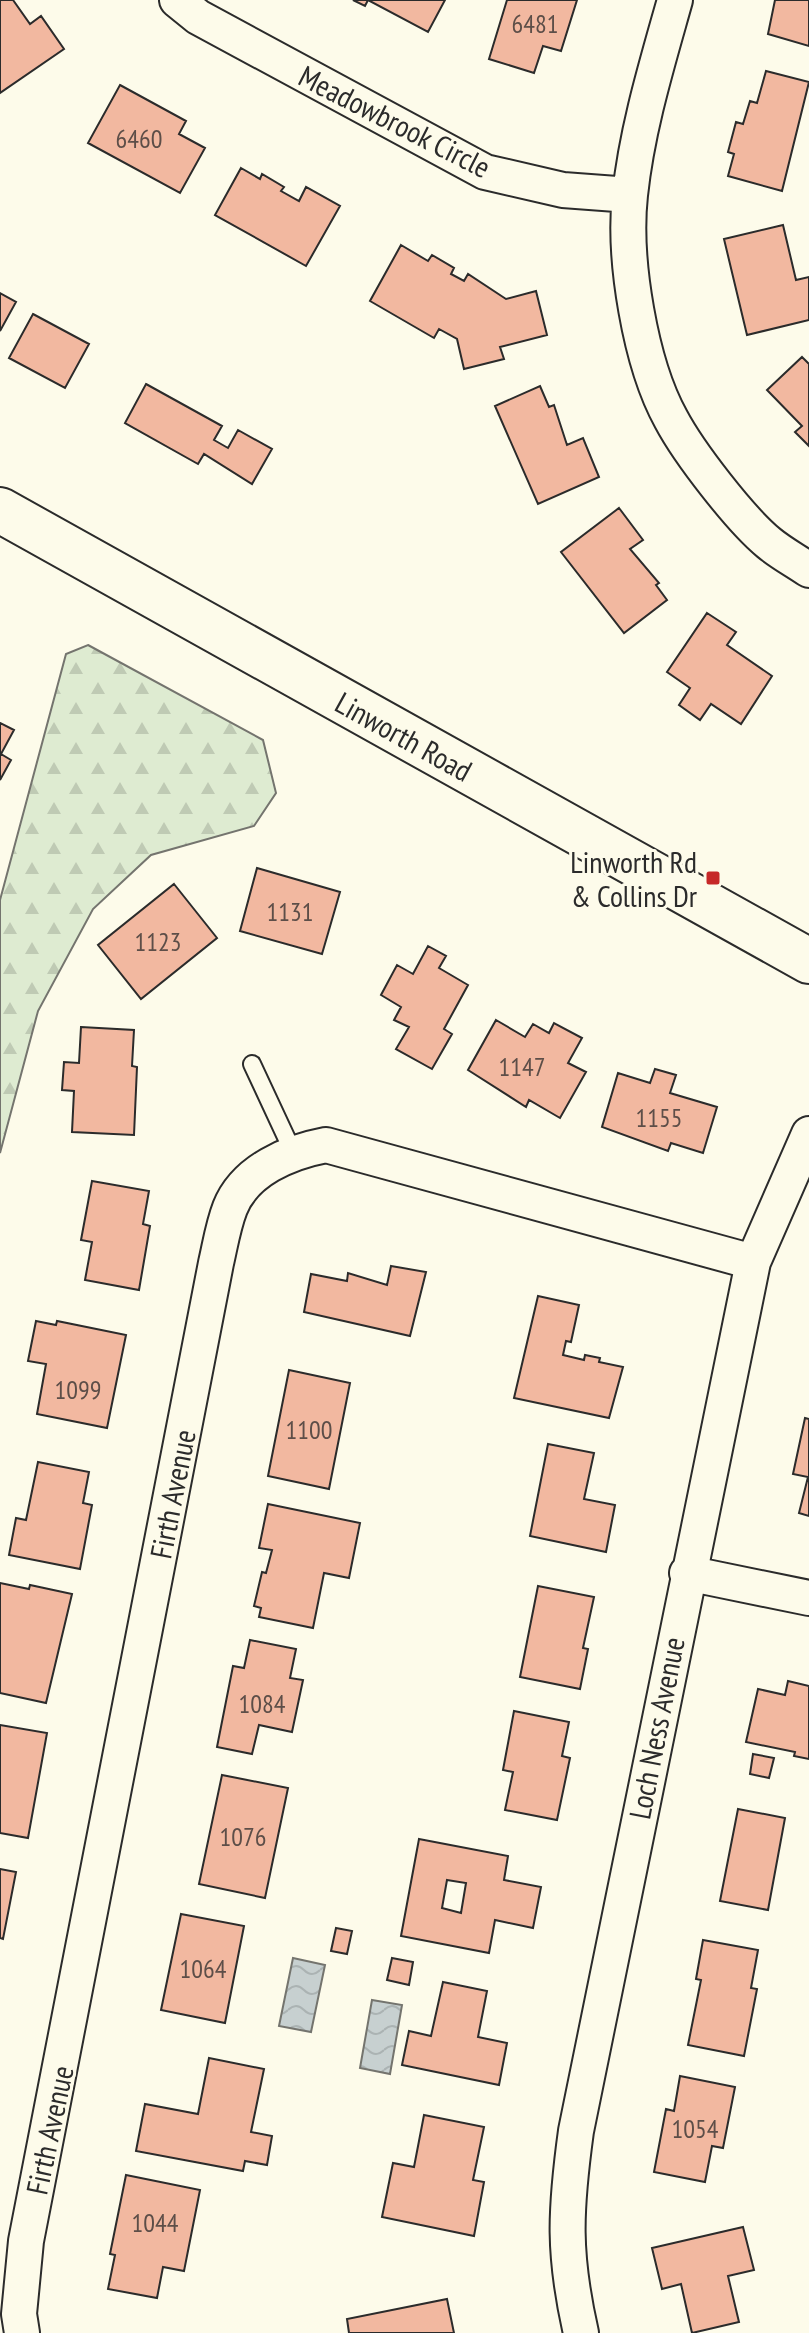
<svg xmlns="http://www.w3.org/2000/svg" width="809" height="2333" viewBox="0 0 809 2333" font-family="'PT Sans Narrow',sans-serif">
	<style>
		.forest { fill: url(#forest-firs); stroke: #74746e; stroke-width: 2 }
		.water { fill: url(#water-waves); stroke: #74746e; stroke-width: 2 }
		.building { fill: #f2b8a0; stroke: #2b2b2b; stroke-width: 2; fill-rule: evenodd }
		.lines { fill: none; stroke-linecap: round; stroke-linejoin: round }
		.service-casing { stroke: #2b2b2b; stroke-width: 20 }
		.minor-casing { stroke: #2b2b2b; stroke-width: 38 }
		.secondary-casing { stroke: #2b2b2b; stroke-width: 48 }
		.service { stroke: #fdfbea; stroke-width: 16 }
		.minor { stroke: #fdfbea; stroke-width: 34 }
		.secondary { stroke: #fdfbea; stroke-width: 44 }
		.poi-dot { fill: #c62828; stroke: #fdfbea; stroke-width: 3 }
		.labels { text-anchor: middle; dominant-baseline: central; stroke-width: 6; stroke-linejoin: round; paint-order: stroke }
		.number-label { font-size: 26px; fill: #5d4e48 }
		.street-label { font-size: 30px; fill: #2b2b2b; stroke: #fdfbea }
		.poi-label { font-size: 30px; fill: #2b2b2b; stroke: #fdfbea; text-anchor: end }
	</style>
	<defs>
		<pattern id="forest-firs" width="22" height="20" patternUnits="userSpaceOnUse" patternTransform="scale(2)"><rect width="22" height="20" fill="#deebd1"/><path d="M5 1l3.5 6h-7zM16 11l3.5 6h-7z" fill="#bfcab4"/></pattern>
		<pattern id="water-waves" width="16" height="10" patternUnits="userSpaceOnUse" patternTransform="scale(2)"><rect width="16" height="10" fill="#c7d0d0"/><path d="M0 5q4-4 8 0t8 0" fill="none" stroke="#abb3b3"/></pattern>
	</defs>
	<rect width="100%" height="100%" fill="#fdfbea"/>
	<path class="forest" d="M88 645 263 740 276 793 254 826 151 855 93 909 38 1011 0 1153V900L66 654Z"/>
	<path class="water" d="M293 1958 325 1965 311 2032 279 2026Z
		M372 2000 402 2005 390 2074 360 2068Z"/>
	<path class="building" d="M0 0H13L30 24 41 16 64 49 0 93Z
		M353 0H445L428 32 368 0 365 6Z
		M507 0H577L561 51 543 46 534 73 489 59Z
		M775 0H809V46L768 34Z
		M766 71 809 82 782 191 728 176 734 154 728 152 736 122 743 124 750 101 757 103Z
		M120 85 186 121 179 134 205 148 180 193 88 143Z
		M241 168 260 179 262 174 284 187 281 191 299 201 306 187 340 206 306 266 215 215Z
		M783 225 796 280 809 277V320L747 335 724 239Z
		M401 245 428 261 432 255 454 268 451 274 464 281 468 274 506 299 536 291 547 335 500 347 504 359 464 369 457 339 439 329 434 338 370 301Z
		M0 293 16 302 0 331Z
		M33 314 89 344 65 388 9 358Z
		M802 357 809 364V446L795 432 802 426 767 390Z
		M146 384 222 426 214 440 228 448 238 430 272 449 252 484 204 454 198 464 125 423Z
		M540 386 549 407 554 405 567 445 583 438 599 477 538 504 495 406Z
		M619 508 643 540 630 549 659 583 656 585 667 600 624 633 561 552Z
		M707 613 736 632 727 645 772 676 741 724 711 704 700 720 679 705 690 688 667 672Z
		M0 723 14 730 1 754 11 760 0 780Z
		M257 868 340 892 322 954 240 931Z
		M174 884 217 938 141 999 98 945Z
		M428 946 446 956 439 968 468 985 444 1029 452 1034 432 1069 396 1049 409 1027 394 1020 401 1007 381 995 397 965 413 974Z
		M496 1020 525 1037 533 1024 549 1033 554 1023 582 1038 568 1063 586 1072 560 1118 529 1100 526 1107 468 1070Z
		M81 1027 134 1030 132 1066 137 1067 134 1135 72 1132 74 1091 62 1090 64 1062 79 1063Z
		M655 1069 676 1075 670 1093 717 1107 703 1153 671 1143 668 1151 602 1127 618 1073 650 1083Z
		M92 1181 149 1191 143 1224 150 1226 139 1290 85 1280 92 1242 81 1240Z
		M391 1266 426 1272 410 1336 304 1312 311 1274 347 1281 348 1273 387 1285Z
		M538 1296 579 1305 571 1342 566 1341 563 1355 584 1360 585 1355 600 1358 599 1362 623 1367 609 1418 514 1398Z
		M36 1321 56 1325 57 1321 126 1335 107 1428 37 1414 46 1364 28 1361Z
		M289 1370 350 1383 329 1489 268 1476Z
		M805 1418 809 1419V1516L799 1513 808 1477 793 1474Z
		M548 1444 594 1453 584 1499 615 1505 606 1552 530 1536Z
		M38 1462 89 1472 83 1503 92 1505 80 1569 9 1555 16 1518 26 1520Z
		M268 1504 360 1523 349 1578 324 1573 313 1628 259 1617 261 1608 254 1606 262 1572 266 1573 272 1550 259 1548Z
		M0 1583 29 1589 30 1585 72 1594 46 1703 0 1693Z
		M538 1586 594 1597 583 1648 588 1649 580 1689 520 1677Z
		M250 1640 296 1649 290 1678 303 1680 292 1732 259 1725 252 1754 217 1747 233 1666 244 1668Z
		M788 1681 809 1686V1759L794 1756 795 1752 746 1742 758 1689 785 1695Z
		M514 1711 569 1722 562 1756 570 1758 557 1820 505 1810 513 1772 503 1770Z
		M0 1725 47 1733 28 1838 0 1833Z
		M753 1754 774 1758 769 1778 750 1774Z
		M222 1775 288 1788 265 1898 199 1884Z
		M738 1809 785 1818 768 1910 720 1901Z
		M419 1839 508 1856 504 1880 541 1887 533 1928 495 1920 489 1953 401 1936ZM447 1880 466 1883 461 1913 442 1908Z
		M0 1869 16 1872 3 1939 0 1938Z
		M181 1914 244 1926 225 2023 161 2010Z
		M336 1928 352 1931 347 1954 331 1951Z
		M703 1940 758 1950 751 1988 757 1989 744 2056 688 2045 701 1980 696 1979Z
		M392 1958 413 1962 409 1985 387 1980Z
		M443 1982 487 1991 478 2037 507 2043 499 2085 402 2065 409 2031 431 2036Z
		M209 2058 264 2069 251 2132 272 2136 267 2165 245 2161 243 2171 136 2151 145 2104 198 2114Z
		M680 2076 735 2087 723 2148 712 2146 705 2182 654 2172 666 2109 674 2111Z
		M424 2115 484 2127 473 2180 484 2182 474 2236 382 2217 393 2163 414 2167Z
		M126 2175 200 2190 184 2271 163 2267 157 2298 108 2289 115 2255 110 2254Z
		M743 2227 754 2270 728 2276 739 2322 692 2333 681 2284 662 2289 652 2248Z
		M447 2299 454 2333H349L347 2319Z"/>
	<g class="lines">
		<defs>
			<path id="service" d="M252 1064 293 1152"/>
			<path id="minor" d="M177 0 198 17 485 172 563 190 630 195
				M675 0C657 64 637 129 630 195 623 259 640 363 671 419 689 453 740 519 769 543 781 553 796 561 809 570
				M687 1573 809 1598
				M22 2333 19 2314 26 2241 216 1263C220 1246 223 1226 230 1208 245 1170 289 1152 326 1145L753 1262
				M581 2333C563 2254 565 2211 576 2131L753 1262 809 1134"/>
			<path id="secondary" d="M0 510 809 961"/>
		</defs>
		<use href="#service" class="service-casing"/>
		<use href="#minor" class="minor-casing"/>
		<use href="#secondary" class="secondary-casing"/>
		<use href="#service" class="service"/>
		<use href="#minor" class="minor"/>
		<use href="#secondary" class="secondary"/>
	</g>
	<rect class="poi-dot" x="705" y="870" width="16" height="16" rx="4"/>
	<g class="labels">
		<g class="number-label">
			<text x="535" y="23">6481</text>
			<text x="139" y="138">6460</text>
			<text x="290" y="911">1131</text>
			<text x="158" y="941">1123</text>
			<text x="522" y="1066">1147</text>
			<text x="659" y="1117">1155</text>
			<text x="78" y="1389">1099</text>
			<text x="309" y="1429">1100</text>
			<text x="262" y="1703">1084</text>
			<text x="243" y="1836">1076</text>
			<text x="203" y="1968">1064</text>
			<text x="695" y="2128">1054</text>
			<text x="155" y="2222">1044</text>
		</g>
		<g class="street-label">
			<text transform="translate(395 121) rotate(27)">Meadowbrook Circle</text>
			<text transform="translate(404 736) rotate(29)">Linworth Road</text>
			<text transform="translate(172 1494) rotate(-79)">Firth Avenue</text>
			<text transform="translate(656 1728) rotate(-79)">Loch Ness Avenue</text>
			<text transform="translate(49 2130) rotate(-78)">Firth Avenue</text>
		</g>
		<g class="poi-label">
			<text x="697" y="861">Linworth Rd<tspan x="697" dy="34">&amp; Collins Dr</tspan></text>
		</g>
	</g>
</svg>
